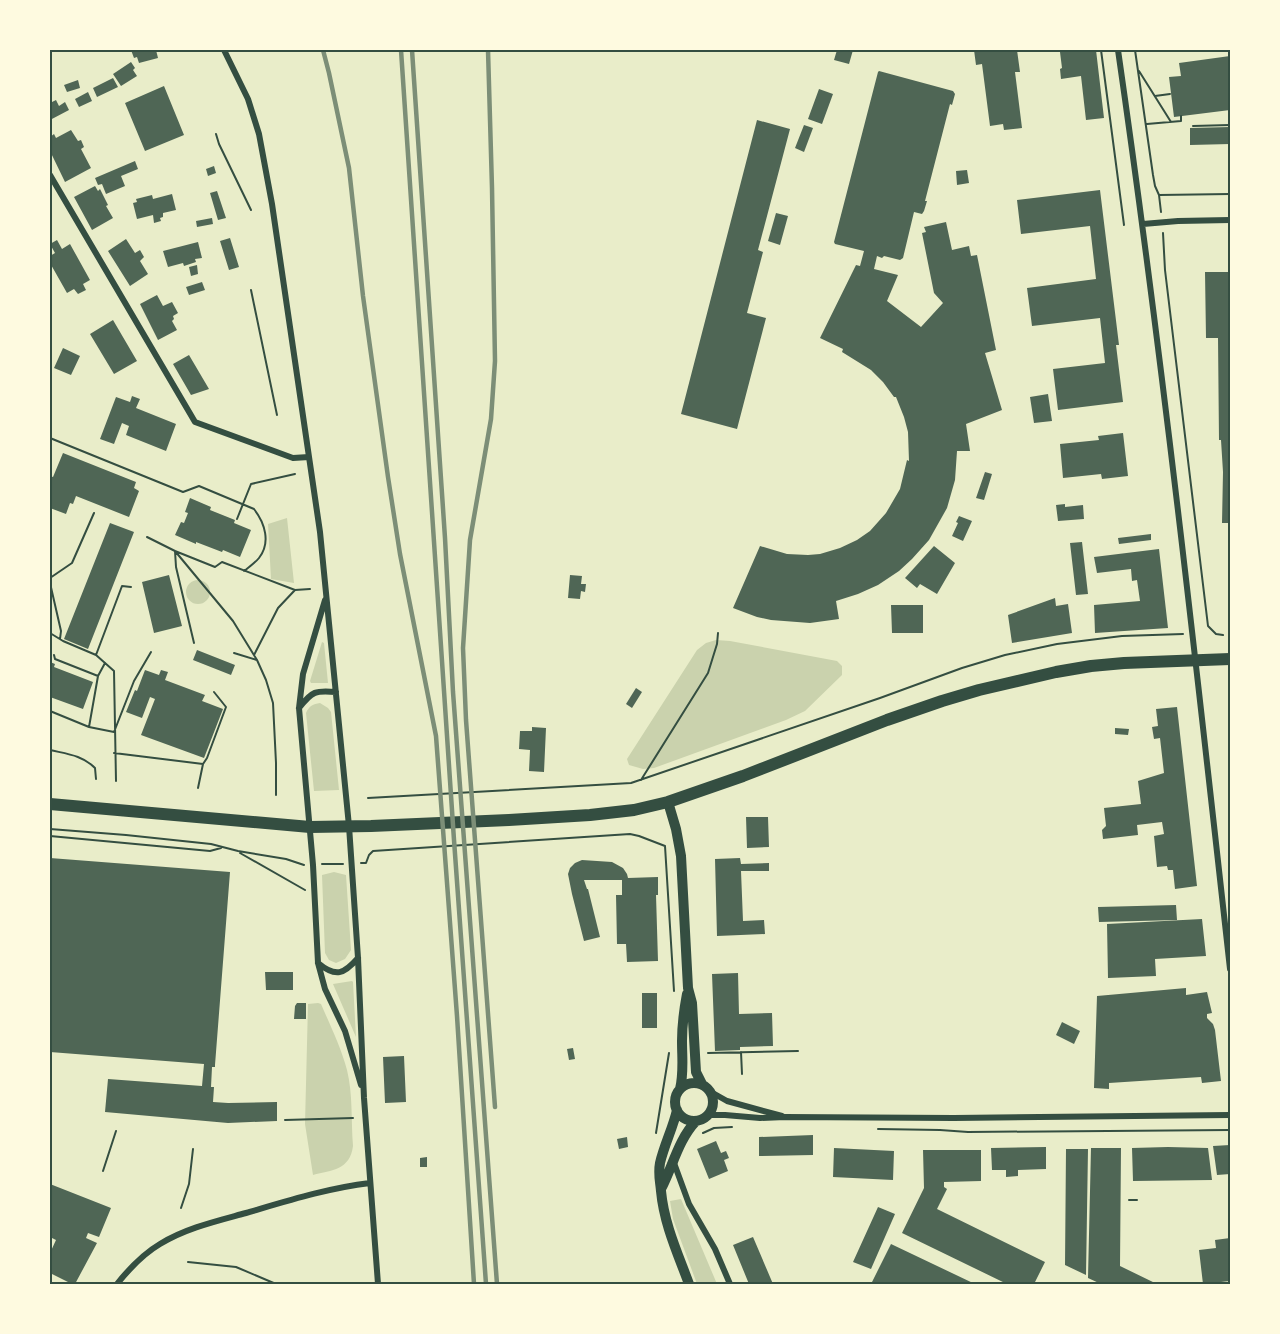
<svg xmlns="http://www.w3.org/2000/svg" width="1280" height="1334" viewBox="0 0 1280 1334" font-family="'Open Sans',sans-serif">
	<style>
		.green { fill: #cad2ad }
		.building { fill: #4f6655 }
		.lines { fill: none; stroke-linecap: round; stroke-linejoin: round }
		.path { stroke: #344e41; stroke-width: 2 }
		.minor { stroke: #344e41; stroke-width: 6 }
		.secondary { stroke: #344e41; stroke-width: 10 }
		.primary { stroke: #344e41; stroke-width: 12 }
		.rail { stroke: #7c8e77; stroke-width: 4.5 }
		.neatline { fill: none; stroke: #344e41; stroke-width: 2 }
	</style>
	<rect width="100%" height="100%" fill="#e9edc9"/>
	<path class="green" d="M287 518 294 583 271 579 268 524Z
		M186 592a12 12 0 1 1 24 0a12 12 0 1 1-24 0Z
		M716 640 730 641 837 661 842 666V675L805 711 786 720 654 768 643 769 629 765 627 759 697 650 706 643Z
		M322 642 324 643 328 683H311L310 681Z
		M320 703 328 708 331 712 339 790 314 791 306 713C309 706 313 704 320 703Z
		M334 872 346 875 351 950 345 959 336 963 329 960 325 953 322 875Z
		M352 981 353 982 356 1037 333 984Z
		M318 1003 321 1004C330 1025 341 1047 347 1070 353 1094 351 1121 353 1146 350 1170 332 1170 313 1175L305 1124 308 1004Z
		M681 1199 717 1284H697L673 1219 670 1201Z"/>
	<path class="building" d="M131 50H156L158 58 139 63 137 57 134 58Z
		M837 50H853L849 64 834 60Z
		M974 50H1017L1020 72H1015L1022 128 1004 130 1003 124 990 126 982 64 976 65Z
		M1079 50H1096L1104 118 1086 120 1081 76 1061 79 1060 69 1062 68 1060 52Z
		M1230 56V110L1174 117 1169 77 1181 76 1179 63Z
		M131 62 135 68 133 70 137 76 121 86 113 74Z
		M879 71 953 91 955 94 952 105 950 104 925 201H927L924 211 922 214 914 212 903 258 900 260 884 256 882 258 877 256 874 269 898 275 887 301 921 327 943 303 934 293 922 233 926 232 924 227 946 222 952 250 969 246 971 256 977 255 996 350 985 353 1002 410 966 424 970 451H957L955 480 947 508 929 540 912 559 899 571 878 585 858 594 836 601 839 619 810 623 771 620 757 617 733 608 760 546 787 554 808 555 820 554 840 548 857 540 870 531 886 513 900 489 907 460 909 461 908 432 904 417 896 397H894L883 382 871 370 842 352 843 349 820 338 856 265 860 266 864 251 835 244 834 242 878 72Z
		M113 78 118 87 97 97 93 88Z
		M78 80 80 88 67 92 64 85Z
		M164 86 184 135 145 151 125 103Z
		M819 89 833 94 822 124 808 119Z
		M88 92 92 101 79 107 75 99Z
		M56 100 59 106 65 102 69 110 50 120V103Z
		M757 120 790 129 758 250 763 252 747 313 766 318 737 429 681 414Z
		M804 125 813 128 804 152 795 148Z
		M1230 127V144L1190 145V128Z
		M71 130 78 141 81 140 84 147 81 149 91 168 65 182 50 151V137L54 134 56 138Z
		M135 161 138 169 121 176 125 186 106 194 102 184 98 185 95 178Z
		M214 166 216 173 208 176 206 169Z
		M967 170 969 183 957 185 956 171Z
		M95 186 98 191 100 189 108 205 106 206 113 218 92 230 74 197Z
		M1100 190 1119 345H1116L1123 402 1058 410 1053 369 1105 363 1100 318 1032 326 1027 288 1096 279 1090 226 1021 234 1017 200Z
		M217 191 226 218 218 220 210 193Z
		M172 194 176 210 163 213V217L160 218 161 221 154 223 153 215 137 219 133 203 137 202 136 199 152 195 153 199Z
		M776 213 788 216 780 245 768 241Z
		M212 218 213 224 197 227 196 221Z
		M230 238 239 267 229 270 220 241Z
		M126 239 135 253 140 250 144 257 140 261 148 274 130 286 108 251Z
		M57 240 62 249 70 244 90 280 83 284 86 290 78 294 74 289 67 293 50 263V256L55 253 50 244Z
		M198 242 202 258 195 259 196 262 184 266 183 263 168 267 163 251Z
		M197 265 198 274 191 276 189 267Z
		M1205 272H1230V523H1222L1223 472 1221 440H1219L1218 338H1206Z
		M202 282 205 290 189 295 186 287Z
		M157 295 163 306 172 302 178 313 173 316 174 319 172 321 177 330 158 340 140 304Z
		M113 320 137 361 114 374 90 334Z
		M63 348 80 356 71 375 54 368Z
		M189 355 209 389 191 395 173 364Z
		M1048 394 1052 421 1034 423 1030 397Z
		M132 396 140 399 136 408 176 424 166 451 126 435 129 426 122 423 114 444 100 439 116 397 130 402Z
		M1123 433 1128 476 1102 479 1101 474 1063 478 1060 444 1099 440 1098 436Z
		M63 453 136 482 134 488 139 491 129 517 76 496 73 504 70 503 66 514 50 508V476L53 477Z
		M985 472 992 474 984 500 976 498Z
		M190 498 211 507 210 510 235 520 234 523 251 530 240 557 223 550 222 552 196 542V544L175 535 181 522 184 523 188 513 185 512Z
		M1065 504V507L1083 505 1084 519 1058 521 1056 505Z
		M959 516 972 521 963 541 952 536 958 523 956 522Z
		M110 523 134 532 88 649 64 639Z
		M1151 534V540L1119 544 1118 538Z
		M1082 542 1088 594 1076 595 1070 543Z
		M934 546 955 563 937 594 920 584 917 588 905 578Z
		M1159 549 1168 628 1095 633 1094 605 1140 601 1137 580 1132 581 1131 569 1097 573 1094 557Z
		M169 575 182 626 154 633 142 582Z
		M570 575 582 576 581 584H586L585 592 581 591 580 599 568 598Z
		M1055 598 1056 606 1068 604 1072 633 1012 643 1008 615Z
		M891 605H923V633H892Z
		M197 650 235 665 231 675 193 660Z
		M50 662 55 664 54 667 93 682 83 709 50 697Z
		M145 670 159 675 161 670 168 672 165 680 205 695 202 701 223 709 204 758 141 735 155 699 150 697 142 718 126 712 135 690 137 691Z
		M636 688 642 692 632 708 626 704Z
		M1177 707 1197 886 1175 889 1173 870H1168L1167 866 1157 867 1154 836 1164 834 1162 822 1137 825 1138 835 1103 839 1102 830 1106 826 1104 808 1141 804 1138 781 1164 773 1160 738 1154 739 1152 727 1158 726 1156 709Z
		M532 727 546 728 544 772 529 771 530 750 519 749 520 731H532Z
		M1115 728 1129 729 1128 735 1115 734Z
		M746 817H768L769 847 747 848Z
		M50 858 230 872 215 1065V1067H212L211 1087H214L213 1102 228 1103 277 1102V1121L228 1123 105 1112 108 1079 202 1086 204 1064 50 1052Z
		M740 858 741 864 769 863V871H741L743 921 764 920 765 934 717 936 715 859Z
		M582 860 612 862 623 868 627 874 628 878 658 877V895H656L658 961 627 962 626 944H617L616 895H622V880H584L587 889H588L600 937 584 941 572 894 568 874 570 868 575 863Z
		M1176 905 1177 920 1099 922 1098 907Z
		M1202 919 1206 956 1155 959 1156 976 1108 978 1107 924Z
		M265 972H293V990H266Z
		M738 973 739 1014 772 1013 773 1046 740 1047V1050L715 1051 712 974Z
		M1186 988V995L1207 992 1212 1013 1207 1014V1018L1213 1024 1215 1030 1221 1081 1202 1083 1201 1077 1109 1083V1089L1094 1088 1097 996Z
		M642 993H657V1028H642Z
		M297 1003H306V1019H294L295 1006Z
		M1062 1022 1080 1031 1074 1044 1056 1035Z
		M573 1048 575 1059 569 1060 567 1049Z
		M404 1056 406 1102 385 1103 383 1057Z
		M813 1135V1155L759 1156V1137Z
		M627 1137 628 1147 619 1149 617 1139Z
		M716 1141 721 1153 726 1151 729 1158 724 1160 728 1171 709 1179 697 1149Z
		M1230 1145V1174L1217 1175 1213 1146Z
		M1046 1147V1169L1018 1170V1176L1006 1177V1170H992L991 1148Z
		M1168 1147 1208 1148 1212 1180 1133 1181 1132 1148Z
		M834 1148 894 1151 893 1180 833 1177Z
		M1091 1148H1121L1120 1266 1157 1284H1101L1088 1278Z
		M1066 1149H1088L1086 1275 1065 1265Z
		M923 1150H981V1181L944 1182V1187L947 1189 937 1209 1045 1262 1034 1284H1007L902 1233 924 1188Z
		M427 1157V1167H420V1158Z
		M50 1184 111 1208 99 1237 88 1233 86 1238 97 1243 75 1284H72L50 1273V1253L56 1240 50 1237Z
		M878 1207 895 1214 871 1269 853 1262Z
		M753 1237 773 1284H749L733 1245Z
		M1230 1238V1265H1228L1230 1281 1203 1284 1199 1250 1216 1248 1215 1240Z
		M891 1244 975 1284H871Z"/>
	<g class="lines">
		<path class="path" d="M1101 50 1124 225
			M1135 50 1153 175 1155 186 1159 195 1161 212
			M1139 71 1171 122
			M1155 96 1170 94
			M1147 124 1181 121V116
			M1193 126 1230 125
			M216 134 219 144 251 210
			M1159 195 1230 194
			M1163 233 1165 270 1208 626 1216 634 1223 635
			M251 290 277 415
			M50 438 183 492 199 486 254 509C265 523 271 543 259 558 255 563 249 567 244 571
			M237 519 251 484 295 474
			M147 537 175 551 233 621 257 660 266 680 273 703 276 763V795
			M50 578 72 563 94 513
			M50 583 61 631 60 639
			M50 633 63 641 96 655
			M194 643 176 567 175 551 215 567 222 562 295 590 310 589
			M234 653 257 660
			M54 655 55 659 98 676 105 663
			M254 655 278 608 295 590
			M98 676 89 727 114 732 134 681 151 652
			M50 711 89 727
			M50 750C67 754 82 755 95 768L96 779
			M114 753 203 764 198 788
			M203 764 207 758 226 707 214 692
			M641 780 708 673 717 644 718 633
			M116 781 114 671 96 655 122 586 131 587
			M368 798 631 783 880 698 962 668 1005 655 1057 644 1122 636 1183 634
			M50 829 126 835 211 844 238 851 286 859 304 865
			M50 836 210 851 221 848
			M240 853 305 890
			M361 863H366L369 855 373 851 630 834 639 836 665 846 674 991
			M322 864H343
			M741 1052 742 1074
			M708 1053 798 1051
			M285 1120 353 1118
			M878 1129 940 1130 968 1132 1230 1130
			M656 1133 669 1053
			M703 1133 714 1128 732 1127
			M103 1171 116 1131
			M1129 1200H1137
			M181 1208 189 1184 193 1149
			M188 1262 236 1267 276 1284"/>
		<path class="minor" d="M224 50 248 99 259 134 272 204 320 532 349 826 358 958 364 1098 378 1284
			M1118 50C1162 355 1196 662 1230 969
			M50 175 195 422 293 458 309 457
			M1143 224 1178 221 1230 220
			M325 600 303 674 299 708 313 865 318 963 325 989 345 1031 361 1085
			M299 708C312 691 316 690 336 692
			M318 963C336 978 344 974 358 958
			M711 1092 727 1101 782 1116
			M709 1115H725L760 1118 785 1117 954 1118 1230 1115
			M674 1163 689 1204 715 1249 730 1284
			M117 1284C129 1269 143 1254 160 1244 186 1228 217 1221 246 1213 287 1201 328 1188 370 1183"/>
		<path class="secondary" d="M668 802 676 829 681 856 688 988 692 1003 696 1072 702 1084
			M675 1102a19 19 0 1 1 38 0a19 19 0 1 1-38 0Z
			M680 1089C684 1073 682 1058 682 1041 682 1026 684 1010 687 994
			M677 1110C673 1128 664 1145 660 1163 658 1174 660 1180 661 1191 664 1224 678 1254 689 1284
			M661 1189C673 1166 678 1140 696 1121"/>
		<path class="primary" d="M50 804 310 827 371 826 509 820 590 815 634 810 668 802 743 776 887 720 942 701 979 690 1056 672 1091 666 1124 663 1230 659"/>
		<path class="rail" d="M323 50 329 73 349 168 363 296 388 477 400 554 436 736 457 1016 474 1284
			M401 50 454 840 486 1284
			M412 50 445 538 453 692 497 1284
			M488 50 492 188 495 361 491 419 470 540 463 648 466 720 495 1107"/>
	</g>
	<rect width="1280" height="1334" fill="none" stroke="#fefae0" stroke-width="102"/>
	<rect x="51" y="51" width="1178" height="1232" class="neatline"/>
</svg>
